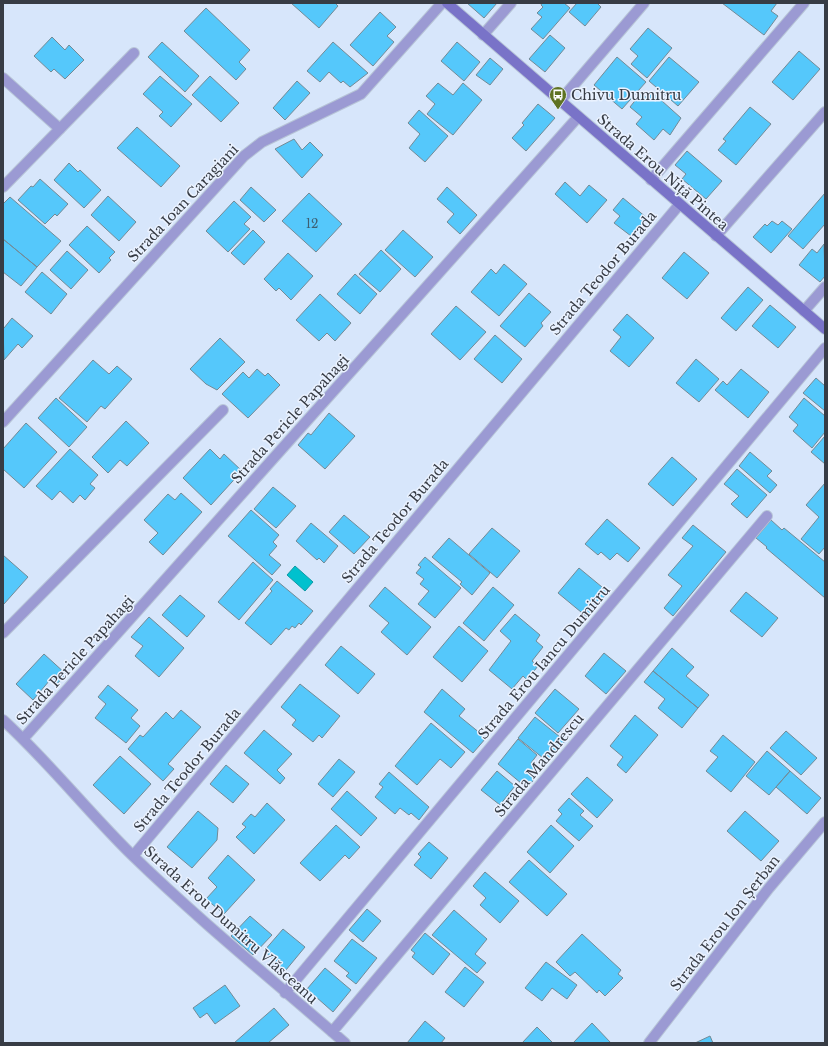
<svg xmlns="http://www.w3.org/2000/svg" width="828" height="1046" viewBox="0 0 828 1046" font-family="'Libre Baskerville',serif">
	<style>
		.water { fill: #00c1ce; stroke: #1099a5 }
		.building { fill: #55c8fb; stroke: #738a96 }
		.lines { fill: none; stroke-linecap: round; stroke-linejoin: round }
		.street-casing { stroke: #b7c4d7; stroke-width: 12 }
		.secondary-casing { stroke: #b7c4d7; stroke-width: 12 }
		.street { stroke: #9b9ad3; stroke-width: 10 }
		.secondary { stroke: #7973c8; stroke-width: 10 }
		.labels { text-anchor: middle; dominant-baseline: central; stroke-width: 3; stroke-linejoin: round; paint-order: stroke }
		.number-label { font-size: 12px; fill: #3e5f72 }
		.poi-label { font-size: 14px; fill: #373c45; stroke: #eaf2ff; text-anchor: start }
		.street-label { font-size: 14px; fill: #373c45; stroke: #eaf2ff }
	</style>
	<rect width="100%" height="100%" fill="#d7e6fb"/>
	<path class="water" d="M295 566 313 582 305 591 287 575Z"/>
	<path class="building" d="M291 3H335L338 6 319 28Z
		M467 3H497L484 18Z
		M542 3H564L570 8 543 39 531 29 542 17 537 13 543 7 541 5Z
		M577 3H597L601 7 585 26 569 12Z
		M722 3H777L771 11 778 16 764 35Z
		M206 8 250 50 239 62 246 69 236 80 184 31Z
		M380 12 396 27 387 36 394 42 373 66 350 45Z
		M648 28 672 48 647 78 631 64 638 56 630 49Z
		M550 35 565 48 545 72 529 59Z
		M52 37 65 50 69 45 84 60 65 79 54 69 51 72 34 56Z
		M162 42 199 76 185 92 148 57Z
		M333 42 368 73 350 87 343 81 341 83 329 72 320 82 307 71Z
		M457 42 480 62 464 81 441 61Z
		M799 51 820 69 793 100 772 82Z
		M617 57 646 82 622 109 594 85Z
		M669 57 699 82 678 106 649 81Z
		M490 58 503 69 490 85 476 75Z
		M160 76 192 104 171 127 159 116 163 112 143 94Z
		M210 76 239 103 221 122 192 95Z
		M297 81 310 93 285 120 273 108Z
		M438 83 453 95 463 83 482 100 453 135 427 114 435 104 426 96Z
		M652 92 681 118 670 135 663 129 654 140 636 124 642 117 630 107 641 93 647 98Z
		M538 104 555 118 526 151 512 138 524 125 522 123Z
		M750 107 771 124 736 165 718 150 726 141 723 139Z
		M419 110 448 136 425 162 409 148 420 134 408 123Z
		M137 127 180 166 161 187 117 148Z
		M294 139 302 150 310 142 323 155 302 178 275 149Z
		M687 151 722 181 706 199 682 179 686 174 675 165Z
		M69 163 78 172 80 170 101 190 84 208 54 180Z
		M40 179 68 204 57 216 55 214 45 224 18 200 31 186 33 187Z
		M565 182 580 196 589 185 607 200 587 223 555 194Z
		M251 187 276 210 264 222 240 200Z
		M447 187 477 215 460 234 447 222 454 214 437 199Z
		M309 193 342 224 316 252 282 221Z
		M825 193V224L803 249 788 236Z
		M108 196 136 222 119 241 91 215Z
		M10 197 61 241 37 267 3 239V204Z
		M623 198 647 218 631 236 614 223 620 216 613 210Z
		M234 201 251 217 244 224 250 229 228 252 206 231Z
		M772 221 778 225 782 221 792 229 771 253 753 237 765 224 767 226Z
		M87 226 115 252 109 258 111 260 99 273 69 245Z
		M253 230 265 242 244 265 231 253Z
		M403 230 433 257 415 277 385 250Z
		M3 239 37 267 21 286 3 272Z
		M824 244 825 276 820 282 799 265 812 249 817 253Z
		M381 250 401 269 380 292 359 274Z
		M67 251 88 270 71 289 50 270Z
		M684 252 709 273 687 299 662 278Z
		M288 253 313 276 291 300 279 288 276 291 264 279Z
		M504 264 527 284 499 316 471 292 491 269 496 274Z
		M42 272 67 294 51 314 25 292Z
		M355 274 377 294 360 314 337 294Z
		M748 287 763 300 736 331 721 318Z
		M529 293 551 312 541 323 543 326 525 347 500 326Z
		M320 294 351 323 335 341 327 333 319 341 296 320Z
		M770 305 796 327 778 348 752 326Z
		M456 306 486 332 460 360 431 334Z
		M627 314 654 338 629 367 610 351 621 337 613 330Z
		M12 318 33 336 22 348 18 344 4 360 3 326 4 328Z
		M495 335 522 359 502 383 474 359Z
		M220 338 245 362 217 390 206 384 190 369Z
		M696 359 719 379 699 402 676 383Z
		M93 360 109 374 117 366 132 379 105 409 101 406 87 422 59 398Z
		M257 369 265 376 268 373 280 385 248 418 222 394 243 372 249 378Z
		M741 369 769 392 748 418 715 390 723 381 727 385Z
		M816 378 825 386V411L803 393Z
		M56 398 87 427 69 447 38 418Z
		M804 398 825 416V432L812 448 793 431 798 425 789 417Z
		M329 413 355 436 325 469 298 445 308 433 311 435Z
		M126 421 149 443 127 466 120 460 108 473 92 457Z
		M26 423 57 452 24 488 3 469V449Z
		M825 436V464L811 452Z
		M70 449 98 475 90 484 95 488 85 500 80 495 73 503 60 491 52 500 36 486Z
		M210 449 220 459 224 454 242 471 211 505 183 478Z
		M750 452 772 471 767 476 777 485 770 493 739 466Z
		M672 457 697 479 673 506 648 484Z
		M737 469 767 495 747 518 731 504 739 496 724 484Z
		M825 483V547L819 554 801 539 819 517 806 505Z
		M273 487 296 506 276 528 254 509Z
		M181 493 202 512 163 555 149 542 158 533 144 520 168 494 175 500Z
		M251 510 279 535 273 542 277 546 269 555 281 565 272 575 228 536Z
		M344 515 370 537 354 554 329 532Z
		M607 519 640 548 628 562 617 553 610 560 601 552 598 555 585 544Z
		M771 520 782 530 784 528 825 562V598L766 548 767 547 756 538Z
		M311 523 338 546 324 563 319 558 317 560 296 541Z
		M693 525 726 552 673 616 664 608 682 586 668 575 693 546 682 538Z
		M492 528 520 551 497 578 469 554Z
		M449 538 490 573 472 595 460 584 462 582 432 557Z
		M3 555 28 577 4 604 3 603Z
		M425 557 461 588 435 618 418 604 429 591 420 584 424 579 416 573 421 567 418 565Z
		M253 562 273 580 239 620 218 602Z
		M579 568 608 592 587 617 558 593Z
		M277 581 313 611 301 625 299 623 295 628 292 626 289 630 286 628 271 645 245 623 272 591 270 589Z
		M385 587 431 627 407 655 381 632 389 623 369 606Z
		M493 587 514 605 484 641 463 623Z
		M746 592 778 618 762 637 730 611Z
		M180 595 205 616 187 637 162 615Z
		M515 614 540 635 536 641 543 647 532 661 538 666 527 680 523 676 512 689 489 670 511 641 500 631Z
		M149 617 184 648 159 677 135 656 143 646 131 637Z
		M459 626 488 651 462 682 433 657Z
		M341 646 375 674 358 694 325 665Z
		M672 648 694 667 686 676 709 695 698 708 653 671Z
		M604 653 626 671 606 694 585 676Z
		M44 654 66 674 56 685 50 680 33 700 16 684Z
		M653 671 698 708 682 728 658 708 665 699 644 682Z
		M300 684 340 716 322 738 319 735 313 742 292 725 296 720 281 707Z
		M108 685 138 710 131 718 140 726 126 743 95 718 106 704 98 697Z
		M442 689 465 709 459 716 486 738 473 753 424 712Z
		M555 689 579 709 558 733 535 713Z
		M181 710 201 727 168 764 174 769 163 781 128 749 140 735 143 737 166 712 173 719Z
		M635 715 658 735 626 773 617 765 623 757 610 746Z
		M535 717 565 741 548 762 518 738Z
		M431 723 465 752 451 768 440 759 417 785 395 766Z
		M264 730 292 754 277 770 285 778 280 784 244 753Z
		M786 731 817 758 801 775 770 748Z
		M723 735 755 762 731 792 706 771 718 757 710 751Z
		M518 739 537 755 531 763 541 771 527 788 498 764Z
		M767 751 790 771 769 795 746 776Z
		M120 756 151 784 124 814 93 785Z
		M339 759 355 772 333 797 318 784Z
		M226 765 249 784 233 803 210 784Z
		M497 771 515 786 500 805 481 790Z
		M790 771 821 798 807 814 776 787Z
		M389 772 429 807 419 820 411 813 409 815 400 808 395 814 375 797 383 787 379 784Z
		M587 777 613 800 597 818 571 794Z
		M347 791 377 818 361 836 331 809Z
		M569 798 584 811 580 815 593 826 579 841 556 821 562 814 558 810Z
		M267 803 285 820 254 854 236 837 246 827 242 824 251 814 255 817Z
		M198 811 218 828 217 840 192 868 167 847Z
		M745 811 779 841 761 861 727 831Z
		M336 825 360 847 349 859 345 855 320 881 300 863Z
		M551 825 574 846 550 873 527 852Z
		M429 842 448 858 431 879 414 865 421 857 418 854Z
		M228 855 255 880 224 914 206 899 217 887 208 878Z
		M529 860 567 894 547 916 509 882Z
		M485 872 519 901 500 923 480 905 486 898 473 886Z
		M367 909 381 921 363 942 349 930Z
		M454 910 487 939 475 954 486 963 477 973 432 935Z
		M250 916 272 935 253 955 231 936Z
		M283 929 305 947 281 976 270 967 275 961 264 951Z
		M425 933 450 954 433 975 412 957 415 953 411 950Z
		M582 934 621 970 618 974 623 978 605 996 599 990 597 993 575 972 570 976 556 962Z
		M352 939 377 958 356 984 346 976 349 973 334 961Z
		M546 962 577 985 567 999 552 988 542 1001 525 988Z
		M465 967 484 982 464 1007 445 992Z
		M325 968 351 990 333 1012 307 989Z
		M225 985 240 1006 215 1024 207 1013 200 1018 193 1008Z
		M274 1008 289 1025 268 1043H234Z
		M425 1021 445 1038 441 1043H407Z
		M592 1023 611 1043H573Z
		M537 1027 553 1043H522Z
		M710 1036 713 1043H695Z"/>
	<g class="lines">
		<defs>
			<path id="street" d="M483 35 511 3
				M3 78 60 129
				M560 101 644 3
				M651 180 804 3
				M3 187 134 53
				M716 236 825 112
				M804 311 825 287
				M3 422 244 156 262 142 361 94 442 3
				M3 633 223 410
				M3 720C49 762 88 812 133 856 201 922 274 981 345 1043
				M23 739 578 117
				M133 856 679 205
				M285 993 825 348
				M332 1032 767 516
				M649 1043 769 888 825 822"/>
			<path id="secondary" d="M447 3 825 329"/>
		</defs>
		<use href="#street" class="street-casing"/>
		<use href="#secondary" class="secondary-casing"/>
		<use href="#street" class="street"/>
		<use href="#secondary" class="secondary"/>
	</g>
	<defs>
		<symbol id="bus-pin" viewBox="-11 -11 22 30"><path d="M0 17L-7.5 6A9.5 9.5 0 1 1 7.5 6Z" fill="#5e7222" stroke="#eaf2ff"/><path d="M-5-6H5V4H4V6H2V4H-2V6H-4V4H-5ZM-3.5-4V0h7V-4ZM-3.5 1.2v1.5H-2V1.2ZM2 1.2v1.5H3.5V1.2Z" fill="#fff"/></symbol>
	</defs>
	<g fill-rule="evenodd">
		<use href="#bus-pin" x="548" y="85" width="20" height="27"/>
	</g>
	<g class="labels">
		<g class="number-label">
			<text x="312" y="223">12</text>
		</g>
		<g class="poi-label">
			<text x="571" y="95">Chivu Dumitru</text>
		</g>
		<g class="street-label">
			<text transform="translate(663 172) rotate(41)">Strada Erou Niță Pintea</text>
			<text transform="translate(183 203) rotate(-47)">Strada Ioan Caragiani</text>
			<text transform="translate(603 273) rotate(-50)">Strada Teodor Burada</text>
			<text transform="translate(290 419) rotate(-48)">Strada Pericle Papahagi</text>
			<text transform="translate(395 521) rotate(-50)">Strada Teodor Burada</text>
			<text transform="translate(75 660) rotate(-48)">Strada Pericle Papahagi</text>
			<text transform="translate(544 662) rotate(-50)">Strada Erou Iancu Dumitru</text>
			<text transform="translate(539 765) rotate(-50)">Strada Mandrescu</text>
			<text transform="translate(187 770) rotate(-50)">Strada Teodor Burada</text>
			<text transform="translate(725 923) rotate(-52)">Strada Erou Ion Șerban</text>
			<text transform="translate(231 925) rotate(42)">Strada Erou Dumitru Vlăsceanu</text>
		</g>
	</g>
	<rect width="828" height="1046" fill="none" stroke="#373c45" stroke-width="8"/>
</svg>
